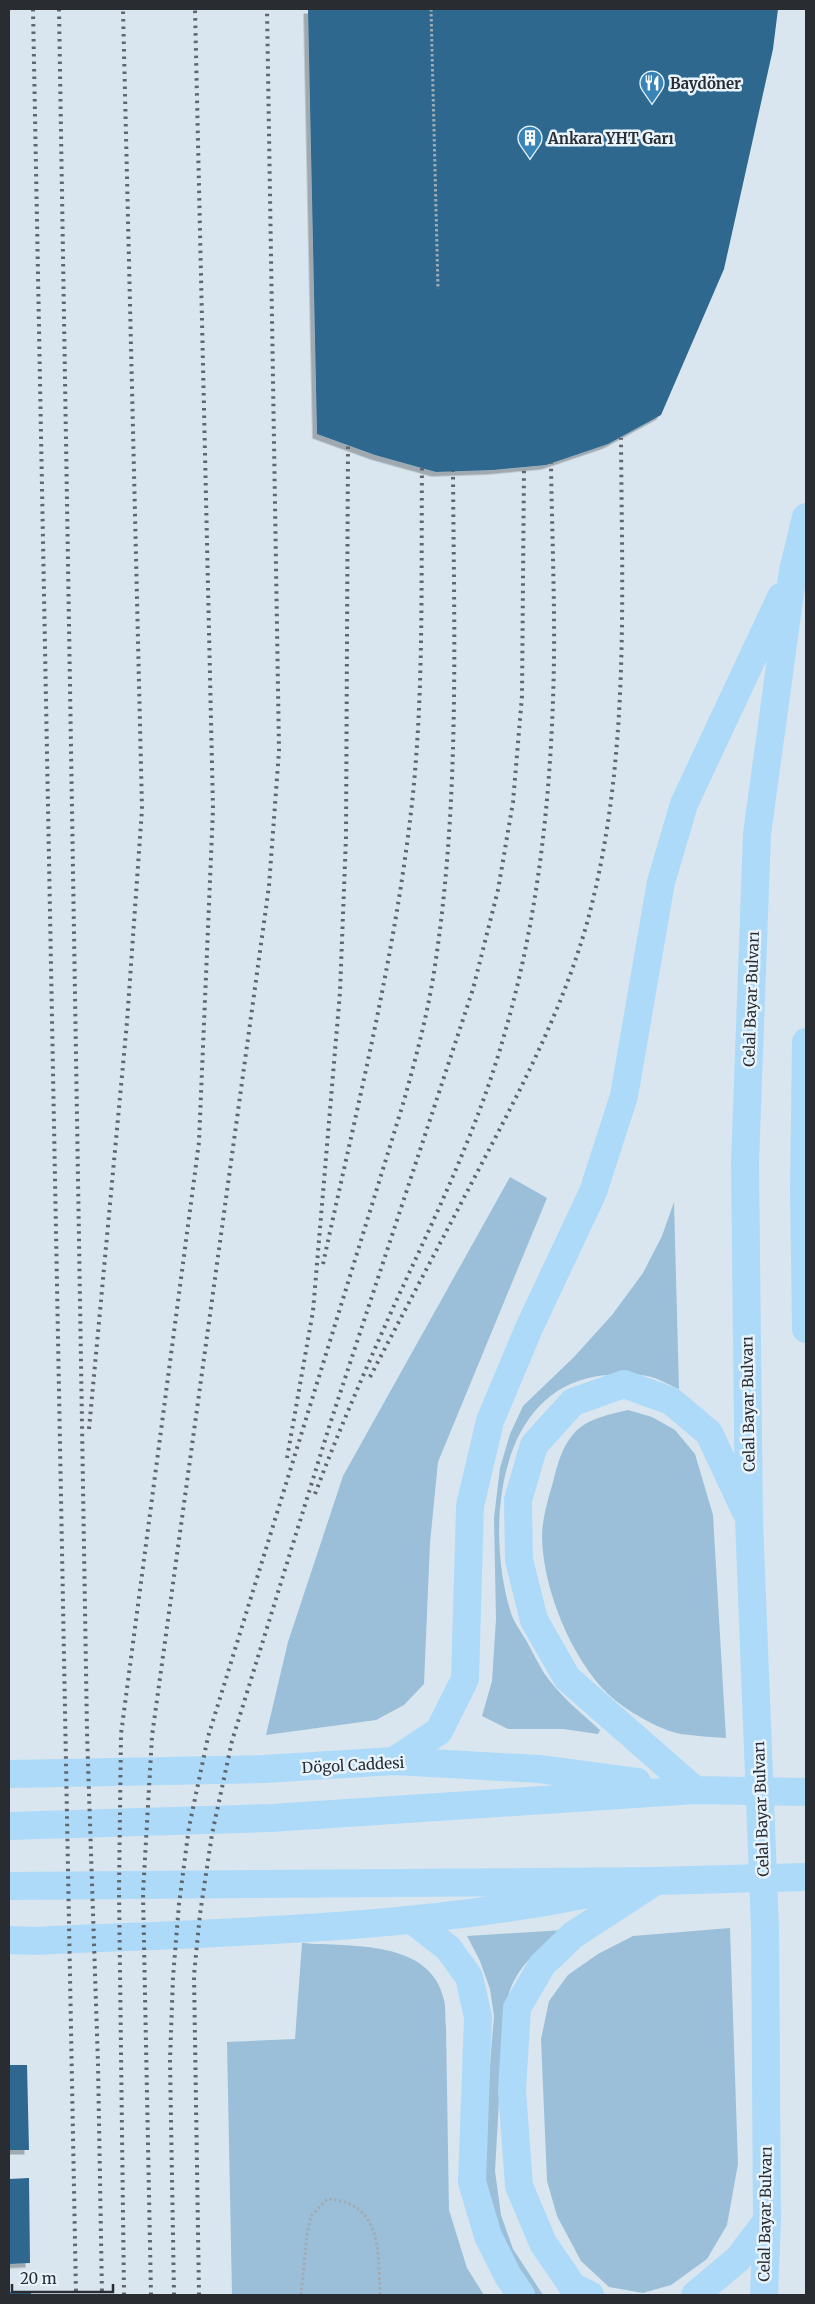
<svg xmlns="http://www.w3.org/2000/svg" width="815" height="2304" viewBox="0 0 815 2304" font-family="Merriweather,serif">
	<style>
		.green { fill: #9bbfd9 }
		.building { fill: #2e688f; filter: url(#shadow) }
		.lines { fill: none; stroke-linecap: round; stroke-linejoin: round }
		.path { stroke: #a1abb3; stroke-width: 3; stroke-dasharray: 2.5 2.5; stroke-linecap: butt }
		.major { stroke: #aedaf9; stroke-width: 28 }
		.rail { stroke: #60666c; stroke-width: 4; stroke-dasharray: 2.5 5; stroke-linecap: butt }
		.labels { text-anchor: middle; dominant-baseline: central; stroke-width: 5; stroke-linejoin: round; paint-order: stroke }
		.poi-label { font-size: 15px; font-weight: bold; fill: #292d31; stroke: #e7f3fd; text-anchor: start }
		.street-label { font-size: 15px; fill: #292d31; stroke: #e7f3fd }
	</style>
	<defs>
		<filter id="shadow"><feDropShadow dx="-4.5" dy="4.5" stdDeviation="0" flood-color="#0004"/></filter>
	</defs>
	<rect width="100%" height="100%" fill="#d9e6ef"/>
	<path class="green" d="M510 1177 547 1198 438 1462 430 1543 424 1684 404 1705 376 1720 266 1735 288 1642 343 1476Z
		M674 1202 679 1389C669 1385 658 1378 647 1376 630 1373 615 1374 598 1376 494 1392 486 1534 511 1613 514 1622 521 1632 526 1640 532 1651 538 1663 544 1673 559 1695 581 1713 600 1730L598 1734 563 1729H508L482 1716 492 1681 496 1619 494 1518 500 1468 510 1434 523 1406 574 1357 612 1315 643 1273 662 1236Z
		M628 1410 652 1417 675 1430 695 1454 713 1515 726 1738C711 1737 696 1736 681 1734 659 1730 625 1710 608 1694 571 1658 543 1589 542 1537 542 1520 548 1499 553 1482 558 1462 562 1446 576 1431 589 1418 611 1414 628 1410Z
		M730 1928 738 2164 727 2225 707 2259 671 2285 643 2293 609 2287 581 2261 557 2216 547 2181 541 2039 549 2001 568 1975 598 1954 633 1936Z
		M564 1930C531 1955 511 1971 504 2013L495 2171 501 2215 513 2249 543 2295H533L503 2246 487 2190 483 2150 494 2016 490 1989 480 1961 467 1936Z
		M302 1943C350 1947 431 1939 444 2000 446 2008 445 2018 446 2027L449 2210 467 2268 484 2295H232L227 2042 295 2039Z"/>
	<path class="building" d="M308 9H778L773 49 724 269 661 415 608 444 546 465 493 470 436 472 375 455 317 434Z
		M9 2065H27L29 2150H9Z
		M29 2178 30 2263 9 2264V2179Z
		M9 2292H31V2295H9Z"/>
	<g class="lines">
		<path class="path" d="M431 9 438 289
			M301 2295 307 2235 311 2216 327 2199C383 2202 378 2253 380 2295"/>
		<path class="major" d="M806 1042 804 1189 806 1329
			M394 1761 439 1731 465 1679 470 1506 490 1421 529 1328 593 1192 624 1096 661 882 684 804 781 597
			M9 1774 264 1769 394 1761 539 1769 637 1782
			M695 1790 567 1678 534 1620 519 1560 518 1500 534 1445 573 1402 624 1384 671 1401 709 1433 745 1510
			M9 1826 271 1818 695 1790 806 1792
			M9 1886 656 1881 806 1877
			M412 1920 448 1948 469 1977 478 2017 472 2182 488 2236 508 2276 521 2295
			M9 1940 37 1941C222 1932 411 1930 593 1893
			M590 2295 573 2287 543 2243 519 2186 512 2090 517 2008 542 1965 573 1935 656 1881
			M695 2295 738 2259 767 2221
			M764 2295 767 2221 765 1928 749 1520 745 1163 757 834 793 571 806 517"/>
		<path class="rail" d="M33 9 76 2295
			M59 9 87 1732 98 2064 102 2295
			M323 1264C356 1111 395 958 412 803 424 692 421 579 422 468
			M370 1377C407 1306 444 1236 481 1165 522 1087 563 1008 587 923 630 765 622 601 621 438
			M89 1429 127 1022 142 809 123 9
			M287 1458 313 1311 340 992 346 837 348 445
			M315 1494C338 1432 365 1371 392 1310 432 1223 474 1138 501 1046 535 933 549 818 553 700 556 621 552 542 551 463
			M124 2295 119 1890 121 1734 199 1142 213 809 195 9
			M151 2295 143 1893 152 1736 269 886 279 751 267 9
			M174 2295 170 2060 173 1977 179 1904 189 1827 208 1737 403 1104C415 1061 427 1017 434 972 460 806 454 638 453 471
			M199 2295 194 1975 200 1914 212 1834 232 1741 330 1424 473 989 498 890 513 802 522 696 524 466"/>
	</g>
	<defs>
		<symbol id="restaurant-pin" viewBox="-11 -11 22 30"><path d="M0 17L-7.5 6A9.5 9.5 0 1 1 7.5 6Z" fill="#3884b7" stroke="#e7f3fd"/><path d="M-5-6h1v4h1v-4h1v4h1v-4h1v5L-1.5 .5V6h-2V.5L-5-1ZM5-6V6H3V1.5H1.5Q1.5-4 5-6Z" fill="#fff"/></symbol>
		<symbol id="building-pin" viewBox="-11 -11 22 30"><path d="M0 17L-7.5 6A9.5 9.5 0 1 1 7.5 6Z" fill="#3884b7" stroke="#e7f3fd"/><path d="M-4-6H4V6H1V3H-1V6H-4ZM-2.5-4.3h1.7v1.8h-1.7ZM.8-4.3h1.7v1.8H.8ZM-2.5-1h1.7V.8h-1.7ZM.8-1h1.7V.8H.8Z" fill="#fff"/></symbol>
	</defs>
	<g fill-rule="evenodd">
		<use href="#restaurant-pin" x="638" y="69" width="28" height="38"/>
		<use href="#building-pin" x="516" y="124" width="28" height="38"/>
	</g>
	<g class="labels">
		<g class="poi-label">
			<text x="670" y="83">Baydöner</text>
			<text x="548" y="138">Ankara YHT Garı</text>
		</g>
		<g class="street-label">
			<text transform="translate(751 999) rotate(-88)">Celal Bayar Bulvarı</text>
			<text transform="translate(748 1404) rotate(-91)">Celal Bayar Bulvarı</text>
			<text transform="translate(353 1765) rotate(-3)">Dögol Caddesi</text>
			<text transform="translate(761 1809) rotate(-92)">Celal Bayar Bulvarı</text>
			<text transform="translate(765 2214) rotate(-89)">Celal Bayar Bulvarı</text>
		</g>
	</g>
	<rect width="815" height="2304" fill="none" stroke="#292d31" stroke-width="20"/>
	<path d="M12 2284v8h101v-8" fill="none" stroke="#292d31" stroke-width="2.5"/>
	<text x="20" y="2284" font-size="15" fill="#292d31" stroke="#e7f3fd" stroke-width="4" paint-order="stroke">20 m</text>
</svg>
